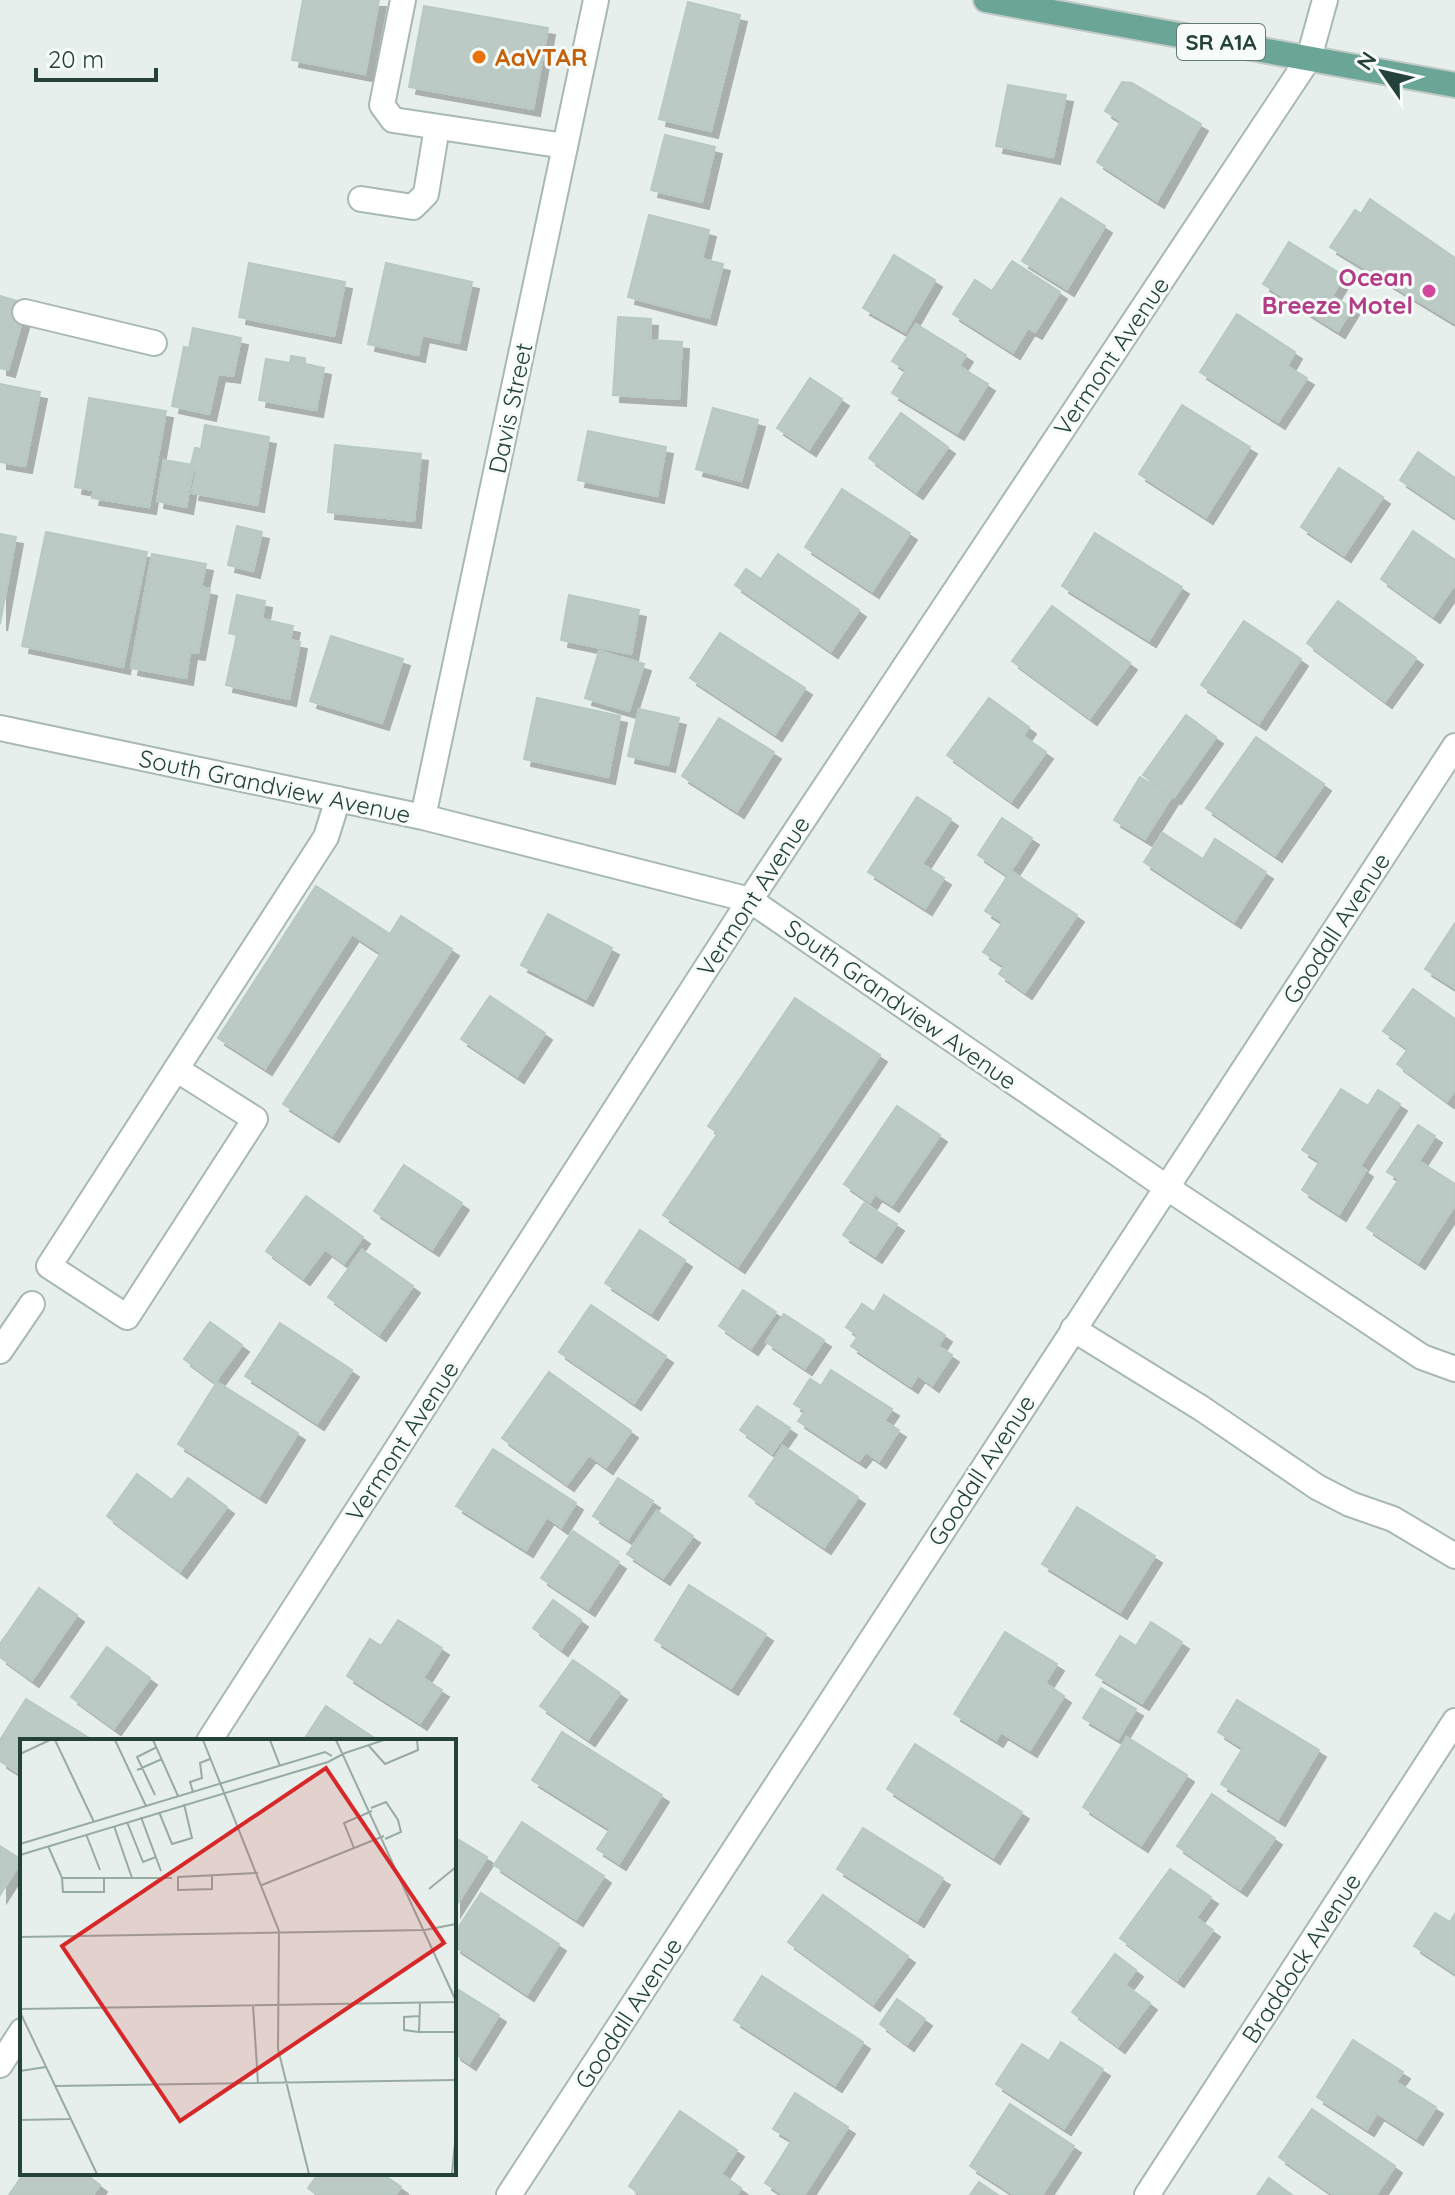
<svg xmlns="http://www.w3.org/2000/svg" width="1455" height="2195" viewBox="0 0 1455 2195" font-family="Quicksand,sans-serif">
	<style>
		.building { fill: #bbcac4; stroke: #b8c9c2; stroke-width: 2; filter: url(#shadow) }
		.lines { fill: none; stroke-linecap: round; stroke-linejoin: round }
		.lane-casing { stroke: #a8b8b2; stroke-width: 28 }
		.street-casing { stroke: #a8b8b2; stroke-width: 28 }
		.primary-casing { stroke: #c2cac8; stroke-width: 28 }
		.lane { stroke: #fff; stroke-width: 24 }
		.street { stroke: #fff; stroke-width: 24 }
		.primary { stroke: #6aa596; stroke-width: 24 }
		.food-dot { fill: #e8710a; stroke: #f7fbf9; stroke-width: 3 }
		.hotel-dot { fill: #d1479c; stroke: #f7fbf9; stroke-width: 3 }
		.labels { text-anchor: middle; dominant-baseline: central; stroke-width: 6; stroke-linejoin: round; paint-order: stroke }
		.shield { fill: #f7fbf9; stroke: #637a73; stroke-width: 2 }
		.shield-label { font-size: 22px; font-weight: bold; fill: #24423a }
		.food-label { font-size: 24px; font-weight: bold; fill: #c56008; stroke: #f7fbf9; text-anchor: start }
		.hotel-label { font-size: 24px; font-weight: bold; fill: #b23c85; stroke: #f7fbf9; text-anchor: end }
		.street-label { font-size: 24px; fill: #24423a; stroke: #f7fbf9 }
		.inset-road { fill: none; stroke: #98aaa4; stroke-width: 2 }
		.view { fill: #d62828; fill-opacity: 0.15; stroke: #d62828; stroke-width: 4 }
		.inset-edge { fill: none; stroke: #24423a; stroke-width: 4 }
	</style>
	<defs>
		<filter id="shadow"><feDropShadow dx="7" dy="7" stdDeviation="0" flood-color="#0004"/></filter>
	</defs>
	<rect width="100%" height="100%" fill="#e6efeb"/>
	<path class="building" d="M303 0H379L365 74 292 60Z
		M688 2 740 15 711 131 659 119Z
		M424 6 548 28 533 109 409 87Z
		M1122 82 1132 83 1201 124 1157 201 1097 162 1121 121 1105 111Z
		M1008 85 1066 95 1053 157 996 146Z
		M665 135 715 147 702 202 651 190Z
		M1061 198 1105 226 1067 289 1022 261Z
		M1370 199 1455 258V323L1330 247 1355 210 1361 214Z
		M649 215 709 230 702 259 723 264 709 318 628 297Z
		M1289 242 1344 276 1332 296 1352 308 1338 331 1263 284Z
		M894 255 935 280 905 332 863 308Z
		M1012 261 1060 292 1035 332 1028 328 1013 352 953 314 975 280 992 291Z
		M249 263 345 282 334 336 239 317Z
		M386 263 472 282 459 343 422 335 418 355 368 344Z
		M0 296 27 304 8 370 0 368Z
		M1237 314 1295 352 1287 366 1307 378 1278 422 1200 372Z
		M618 317 651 319 650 340 682 342 679 399 613 395Z
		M916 324 966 355 959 366 988 384 957 433 892 393 906 370 892 361Z
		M193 328 241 338 233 376 218 374 209 414 172 406 184 347 189 348Z
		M291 356 305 358V364L324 368 316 410 259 400 266 359 290 363Z
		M810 378 842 399 809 449 777 428Z
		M0 384 40 392 25 466 0 462Z
		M89 398 166 411 149 507 92 498 94 490 75 487Z
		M1182 405 1250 447 1206 517 1139 474Z
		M713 408 758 420 741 481 696 469Z
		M901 413 948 447 916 492 869 458Z
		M205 425 269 437 257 505 192 493 197 470 190 469 195 448 201 449Z
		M588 431 666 447 657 496 578 480Z
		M335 445 421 454 414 521 328 512Z
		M1418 452 1455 478V517L1400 480Z
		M164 460 192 465 190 469H193L186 507 157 501Z
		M1339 468 1383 497 1344 555 1301 527Z
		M842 489 910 533 872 591 805 547Z
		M237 526 262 532 253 571 228 565Z
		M1413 531 1455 560V584L1433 616 1381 579Z
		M46 532 147 552 123 667 22 646Z
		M1095 533 1182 587 1149 640 1062 586Z
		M0 534 16 537 0 624Z
		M152 554 206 564 201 587 210 589 198 653 190 652 186 678 131 668Z
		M778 554 859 610 831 651 735 585 746 569 761 579Z
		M237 595 265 601 262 619 293 626 290 640 300 642 289 699 226 685 237 635 229 633Z
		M569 595 639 610 631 654 561 640Z
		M1338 601 1416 658 1385 701 1307 643Z
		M1052 606 1130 663 1090 718 1012 661Z
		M1244 621 1301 659 1259 723 1201 685Z
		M720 633 805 688 775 734 690 678Z
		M331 636 403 659 382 723 310 701Z
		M599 651 644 664 629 711 585 698Z
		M537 698 620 716 608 777 524 759Z
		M989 698 1029 727 1023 736 1046 752 1011 801 947 755Z
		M639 709 679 718 668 765 628 756Z
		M1186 715 1216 737 1174 797 1143 775Z
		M719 718 774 752 737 811 682 776Z
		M1256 737 1324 784 1275 855 1206 808Z
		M1140 777 1172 796 1145 839 1114 820Z
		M917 797 951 819 922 864 944 878 925 908 868 872Z
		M1002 818 1032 838 1008 875 978 855Z
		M1163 833 1203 859 1215 839 1266 872 1234 921 1144 862Z
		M1011 871 1077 915 1025 992 999 974 1004 966 983 952 1003 922 985 911Z
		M316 886 390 934 401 916 452 949 332 1135 283 1104 381 953 352 934 265 1068 218 1038Z
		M548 914 612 948 586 999 521 965Z
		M1455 923V988L1425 969Z
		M1413 989 1455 1019V1090L1447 1101 1397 1064 1408 1049 1383 1031Z
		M490 996 545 1033 517 1076 461 1039Z
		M795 998 880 1055 738 1266 663 1215 718 1133 708 1126Z
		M1341 1089 1368 1106 1378 1090 1400 1104 1360 1166 1366 1170 1339 1214 1302 1190 1320 1161 1302 1150Z
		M897 1106 940 1135 892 1205 875 1194 870 1202 844 1184Z
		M1418 1125 1435 1136 1419 1161 1455 1184V1205L1418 1262 1367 1228 1399 1179 1387 1172Z
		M404 1165 462 1203 432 1249 374 1211Z
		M306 1196 363 1237 344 1263 325 1249 303 1278 266 1251Z
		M864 1203 897 1224 875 1256 843 1235Z
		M640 1230 685 1260 651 1313 605 1283Z
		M362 1250 413 1286 379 1334 328 1297Z
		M743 1290 776 1312 751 1348 719 1326Z
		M884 1295 945 1335 938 1346 952 1355 932 1385 918 1375 911 1386 851 1346 858 1336 846 1327 862 1304 874 1312Z
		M591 1305 666 1356 634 1403 559 1352Z
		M784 1314 824 1340 805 1368 766 1342Z
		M210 1322 242 1345 215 1382 184 1359Z
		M280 1323 352 1370 317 1423 245 1376Z
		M831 1370 892 1409 884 1421 899 1430 879 1461 866 1452 859 1461 798 1421 805 1411 794 1404 810 1379 821 1386Z
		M549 1372 631 1431 606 1467 589 1455 567 1484 502 1438Z
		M217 1382 298 1433 259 1496 178 1444Z
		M757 1406 790 1428 772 1453 740 1430Z
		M783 1446 858 1497 824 1547 749 1496Z
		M493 1449 576 1503 561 1527 547 1517 526 1550 456 1506Z
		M137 1474 172 1500 188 1478 227 1507 180 1571 107 1516Z
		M618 1478 653 1501 628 1539 593 1516Z
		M1077 1507 1155 1556 1120 1612 1042 1564Z
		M657 1511 693 1536 663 1578 627 1554Z
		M573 1531 619 1562 588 1609 541 1578Z
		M689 1585 766 1634 731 1688 655 1640Z
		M39 1588 77 1615 32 1680 0 1657V1644Z
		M553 1600 581 1620 561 1649 533 1628Z
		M398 1620 442 1648 423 1678 442 1690 420 1723 347 1676 370 1639 381 1646Z
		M1151 1622 1182 1642 1142 1703 1096 1675 1120 1636 1136 1646Z
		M1005 1632 1057 1664 1045 1683 1064 1696 1030 1750 1001 1732 996 1740 954 1714Z
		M107 1647 150 1678 114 1728 71 1697Z
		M573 1660 620 1693 588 1739 540 1706Z
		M1101 1688 1136 1709 1118 1739 1083 1718Z
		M26 1699 94 1741H22V1775L0 1761V1740Z
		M1237 1700 1319 1750 1278 1819 1221 1784 1243 1748 1218 1732Z
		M326 1706 379 1741H303Z
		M562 1732 662 1795 619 1863 597 1849 610 1829 532 1780Z
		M1127 1737 1187 1775 1141 1845 1083 1807Z
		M915 1744 1022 1812 993 1857 887 1789Z
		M1212 1794 1275 1838 1240 1889 1177 1846Z
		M522 1822 604 1876 576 1919 494 1865Z
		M863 1828 943 1878 917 1920 837 1869Z
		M456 1838 487 1857 454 1909V1842Z
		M0 1846 22 1860 0 1895Z
		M1170 1869 1211 1897 1196 1918 1213 1930 1177 1980 1120 1938Z
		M481 1893 559 1944 527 1994 454 1946V1934Z
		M823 1895 908 1956 873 2004 788 1942Z
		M1435 1913 1450 1922 1455 1914V1973L1414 1946Z
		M1115 1954 1136 1970 1125 1985 1150 2003 1118 2046 1072 2012Z
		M762 1976 863 2042 835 2085 734 2020Z
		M454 1987 499 2015 469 2063 454 2053Z
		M897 1999 925 2019 907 2044 880 2024Z
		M1353 2040 1403 2072 1396 2082 1436 2107 1416 2138 1377 2113 1367 2129 1317 2097Z
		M1061 2042 1103 2069 1064 2128 996 2084 1022 2044 1049 2061Z
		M795 2093 848 2127 804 2195H784L765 2183 792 2140 773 2129Z
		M1010 2104 1074 2146 1042 2195H1015L970 2166Z
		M1312 2109 1395 2166 1376 2195H1334L1279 2157Z
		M680 2111 737 2150 721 2174 741 2188 736 2195H641L629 2186Z
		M24 2173H84L100 2185 93 2195H9Z
		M319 2173H381L401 2187 395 2195H317L308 2188Z
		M1269 2178 1292 2195H1257Z
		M979 2182 998 2195H970Z"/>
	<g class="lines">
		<defs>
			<path id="lane" d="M403 0 382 105 393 120 565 146
				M1309 58 1325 0
				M361 199 413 207 426 194 437 127
				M25 312 154 343
				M176 1069 255 1119 127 1317 49 1266 326 837 338 799
				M1073 1329 1201 1408 1317 1487 1350 1504 1393 1519 1455 1556
				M0 1351 32 1304"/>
			<path id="street" d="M0 728 423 817 750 900 1166 1187 1422 1357 1455 1369
				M423 817 596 0
				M209 1741 750 900 1309 58
				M0 2065 22 2031
				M509 2195 1455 746
				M1147 2195 1455 1721"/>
			<path id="primary" d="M986 0 1455 85"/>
		</defs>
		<use href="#lane" class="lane-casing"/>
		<use href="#street" class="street-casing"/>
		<use href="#primary" class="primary-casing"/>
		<use href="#lane" class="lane"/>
		<use href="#street" class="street"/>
		<use href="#primary" class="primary"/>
	</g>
	<circle class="food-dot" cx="479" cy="57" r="8"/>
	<circle class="hotel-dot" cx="1429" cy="291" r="8"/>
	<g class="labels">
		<rect class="shield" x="1177" y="24" width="88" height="36" rx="6"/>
		<g class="shield-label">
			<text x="1221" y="42">SR A1A</text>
		</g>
		<g class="food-label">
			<text x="495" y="57">AaVTAR</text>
		</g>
		<g class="hotel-label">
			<text x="1413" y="277">Ocean<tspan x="1413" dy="28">Breeze Motel</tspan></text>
		</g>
		<g class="street-label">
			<text transform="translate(1111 356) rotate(-56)">Vermont Avenue</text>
			<text transform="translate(510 408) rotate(-78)">Davis Street</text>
			<text transform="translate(275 786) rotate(12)">South Grandview Avenue</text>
			<text transform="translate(753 896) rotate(-57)">Vermont Avenue</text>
			<text transform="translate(1336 928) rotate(-57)">Goodall Avenue</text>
			<text transform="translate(901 1004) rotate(35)">South Grandview Avenue</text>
			<text transform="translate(402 1441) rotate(-57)">Vermont Avenue</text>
			<text transform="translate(981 1470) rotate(-57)">Goodall Avenue</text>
			<text transform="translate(1301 1958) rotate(-57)">Braddock Avenue</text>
			<text transform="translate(628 2013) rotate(-57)">Goodall Avenue</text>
		</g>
	</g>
	<g transform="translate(20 1739)">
		<rect width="436" height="436" fill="#e6efeb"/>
		<path class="inset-road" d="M35 1 74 83M95 1 126 67M133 1 158 57M183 1 259 192 258 310 289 435M250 1 260 27M316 1 436 262M349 7 365 25 398 11 397 1M325 14 364 1M0 15 30 1M117 31 142 20M173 53 170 43 182 39 180 24 190 20M135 56 117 18 137 8M351 69 366 63 378 81 381 93 365 100M139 73 152 105 172 99 164 65M121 78 141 132M107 83 123 123 136 118M94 87 112 139M66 95 80 131M0 105 305 13 312 17M28 107 42 139H84V153H43L42 139M334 109 324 84 352 72M0 116 308 23 325 14M192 137V150L158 151V138L238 134M84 139H152M242 146 364 97M409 150 436 128M0 198 405 191 436 185M400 264 399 293H436M233 266 238 344M0 270 436 263M0 273 77 435M399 277 384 278V291L399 293M0 332 26 328M35 347 436 341M0 381 50 380M432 435 436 393"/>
		<path class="view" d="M306 29 424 204 160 382 42 207Z"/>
		<rect width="436" height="436" class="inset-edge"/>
	</g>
	<g transform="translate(1383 72) rotate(304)" stroke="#f7fbf9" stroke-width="6" paint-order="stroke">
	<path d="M0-6L14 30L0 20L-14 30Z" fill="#24423a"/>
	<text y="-12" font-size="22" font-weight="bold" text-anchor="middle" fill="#24423a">N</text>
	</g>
	<path d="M36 68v12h120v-12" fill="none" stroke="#24423a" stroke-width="4"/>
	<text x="48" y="68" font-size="24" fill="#24423a" stroke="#f7fbf9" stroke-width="6" paint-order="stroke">20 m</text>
</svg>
